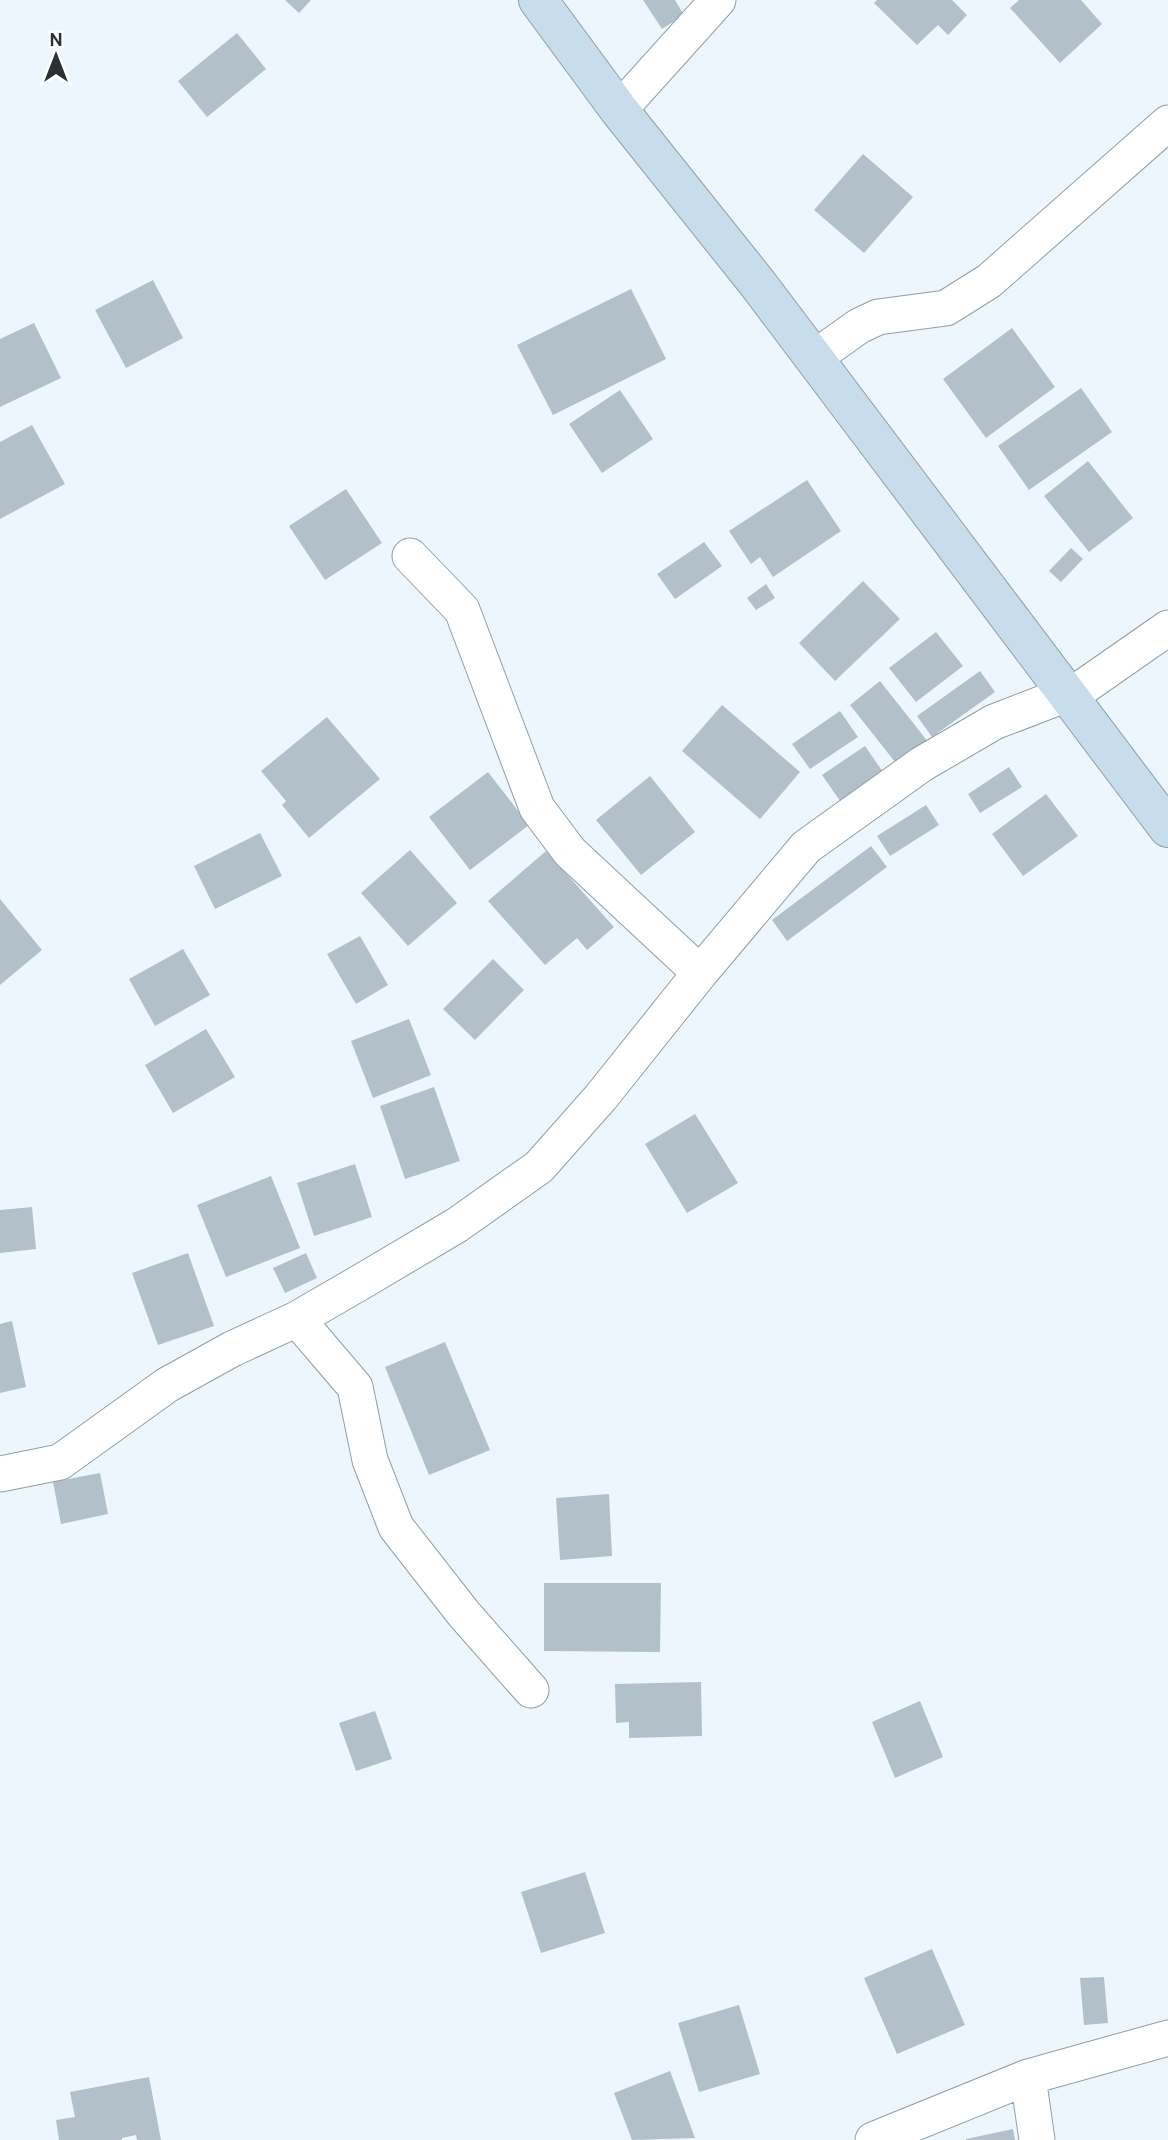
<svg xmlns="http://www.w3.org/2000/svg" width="1168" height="2140" viewBox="0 0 1168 2140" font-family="Overpass,sans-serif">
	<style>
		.building { fill: #b2c0ca }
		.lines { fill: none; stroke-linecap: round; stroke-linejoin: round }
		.minor-casing { stroke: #909ea7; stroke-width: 37 }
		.secondary-casing { stroke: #909ea7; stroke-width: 40 }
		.minor { stroke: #fff; stroke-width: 35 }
		.secondary { stroke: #c8ddeb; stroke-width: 38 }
	</style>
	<rect width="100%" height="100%" fill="#edf6fd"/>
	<path class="building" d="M285 0H311L299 13Z
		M643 0H675L684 15 662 29Z
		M877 0H952L967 15 948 35 938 25 917 45 874 3Z
		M1019 0H1081L1102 24 1060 63 1010 8Z
		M237 33 266 69 207 117 178 81Z
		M863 154 913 197 864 253 814 210Z
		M153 280 183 338 126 368 95 310Z
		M631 289 666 359 553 415 517 345Z
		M34 323 61 378 0 407V339Z
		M1012 328 1055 387 986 438 943 379Z
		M1081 388 1112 432 1029 490 998 446Z
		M620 390 653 439 602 473 569 424Z
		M32 425 65 484 0 519V442Z
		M1088 461 1133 518 1089 552 1044 496Z
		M807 480 841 531 773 577 760 557 751 564 729 531Z
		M346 489 382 543 325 580 289 526Z
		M704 542 722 566 675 599 657 574Z
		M1071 548 1083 559 1061 582 1049 571Z
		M863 581 900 619 835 681 799 643Z
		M766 584 775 598 756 610 747 598Z
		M936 632 963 666 916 702 889 668Z
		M980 671 995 692 932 737 917 716Z
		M880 681 929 743 899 767 850 705Z
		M722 705 800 772 760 819 682 751Z
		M840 711 858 737 810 769 792 744Z
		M327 717 380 779 309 838 282 805 286 801 261 771Z
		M865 746 885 775 843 805 822 775Z
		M1009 767 1022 787 980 813 968 794Z
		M488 772 529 825 470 870 429 817Z
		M650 776 695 832 641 875 596 820Z
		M1046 794 1078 836 1023 876 992 834Z
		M926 805 939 825 890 856 877 836Z
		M260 833 282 876 215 909 194 866Z
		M871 846 887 867 787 941 772 920Z
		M410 850 457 903 408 946 361 893Z
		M546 851 614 927 587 950 577 938 545 965 488 901Z
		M0 899 42 950 0 985Z
		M360 936 388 985 356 1004 327 954Z
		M183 949 210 995 155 1026 129 979Z
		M493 959 524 990 475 1040 443 1009Z
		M409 1019 431 1075 373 1098 351 1041Z
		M206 1029 235 1077 173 1113 145 1065Z
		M434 1087 460 1161 405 1179 380 1106Z
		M695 1114 738 1183 687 1213 645 1144Z
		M355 1164 372 1217 314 1236 297 1183Z
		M271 1176 300 1248 226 1277 197 1205Z
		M32 1207 36 1249 0 1253V1210Z
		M188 1253 214 1326 158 1345 132 1273Z
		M306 1253 317 1278 285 1293 273 1268Z
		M12 1321 26 1387 0 1393V1324Z
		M445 1342 490 1450 429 1475 385 1367Z
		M100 1473 108 1514 61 1524 53 1482Z
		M609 1494 612 1556 560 1560 556 1498Z
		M544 1583H661L660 1652 544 1651Z
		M701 1682 702 1736 629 1738V1722L616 1723 615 1684Z
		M920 1701 943 1757 895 1778 872 1722Z
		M375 1711 392 1759 356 1771 339 1723Z
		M585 1872 605 1933 541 1953 521 1892Z
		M932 1949 965 2025 897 2054 864 1978Z
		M1104 1977 1108 2023 1084 2025 1080 1978Z
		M739 2005 760 2074 699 2092 678 2023Z
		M670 2071 695 2138 632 2140 614 2093Z
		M149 2077 161 2140H137L136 2135 122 2138V2140H59L56 2120 75 2117 70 2092Z
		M1013 2129 1015 2140H966V2139Z"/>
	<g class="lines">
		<defs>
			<path id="minor" d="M619 110 718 0
				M814 358 859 326 878 317 946 308 989 281 1168 123
				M410 556 462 610 537 808 570 852 700 973
				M1069 697 1168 628
				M297 1319 355 1387 370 1460 396 1527 464 1614 531 1690
				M0 1474 60 1462 167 1385 232 1349 297 1319 366 1279 457 1225 539 1167 601 1097 700 973 806 847 922 764 994 722 1067 694
				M1028 2077 1037 2140
				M873 2140 1028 2077 1168 2038"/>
			<path id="secondary" d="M538 0 619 110 758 284 1168 828"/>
		</defs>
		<use href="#minor" class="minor-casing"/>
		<use href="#secondary" class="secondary-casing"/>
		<use href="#minor" class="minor"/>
		<use href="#secondary" class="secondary"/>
	</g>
	<g transform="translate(56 56)" stroke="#ffffff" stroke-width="5" paint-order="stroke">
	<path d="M0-5L12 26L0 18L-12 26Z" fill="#2b3135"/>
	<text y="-10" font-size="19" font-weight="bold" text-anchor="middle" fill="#2b3135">N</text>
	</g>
</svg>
